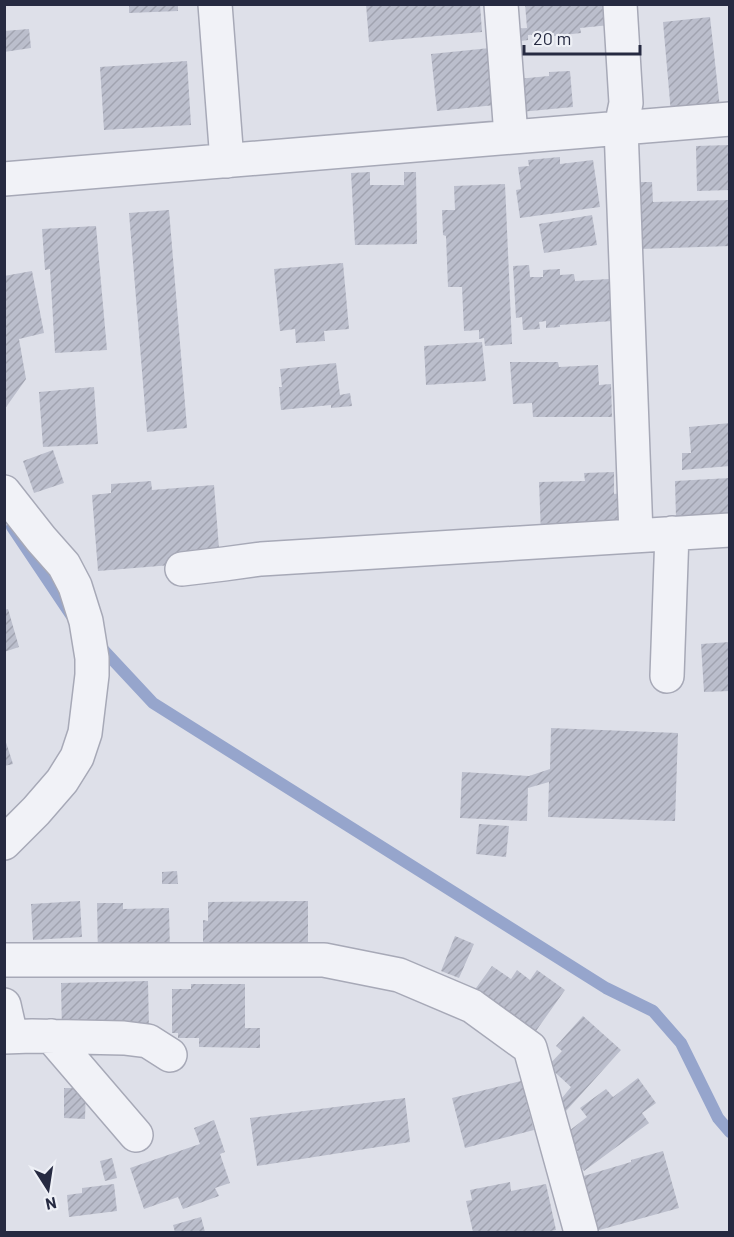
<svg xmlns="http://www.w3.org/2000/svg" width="734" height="1237" viewBox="0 0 734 1237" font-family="Barlow,sans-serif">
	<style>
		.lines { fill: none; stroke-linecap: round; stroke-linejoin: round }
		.stream { stroke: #96a5cc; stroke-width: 12 }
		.building { fill: url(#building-hatch) }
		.street-casing { stroke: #a7a9b7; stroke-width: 36 }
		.street { stroke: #f1f2f7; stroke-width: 33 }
	</style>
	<defs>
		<pattern id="building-hatch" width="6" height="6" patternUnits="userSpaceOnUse" patternTransform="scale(1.5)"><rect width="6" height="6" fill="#bbbecc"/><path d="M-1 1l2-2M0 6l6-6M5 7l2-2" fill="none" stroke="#a1a3b0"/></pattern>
	</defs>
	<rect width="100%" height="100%" fill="#dee0e9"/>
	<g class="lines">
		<path class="stream" d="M12 527 71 615
			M97 643 153 703 606 988 653 1011 681 1043 718 1118 730 1132"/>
	</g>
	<path class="building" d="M129 4H178V11L129 13Z
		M366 4H480L482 32 369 42Z
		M525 4H608L610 25 580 28 581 33 554 36V33L528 35V40L513 42 511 29 527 28Z
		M710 17 720 108 671 113 663 22Z
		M29 29 31 48 4 52V31Z
		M490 48 495 105 437 111 431 54Z
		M187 61 191 125 104 130 100 67Z
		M570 71 573 107 520 112 517 79 549 76V72Z
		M730 145V190L697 191 696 146Z
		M560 157V164L593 160 600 207 520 218 516 190 521 189 518 167 529 166 528 160Z
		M370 172V185H404V172H416L417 244 355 245 351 173Z
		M639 182H652L653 202 730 200V246L641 249Z
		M505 184 512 344 485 346 484 338 479 339V330L464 331 462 287H448L446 236 443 235 442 210H455L454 186Z
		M169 210 187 428 147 432 129 213Z
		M592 215 597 245 544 253 539 224Z
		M96 226 107 350 55 353 50 269 45 270 42 229Z
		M343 263 349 329 324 331 325 341 296 343 295 329 280 331 274 269Z
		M529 265 530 277H543V270L560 269V275L574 274 575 281 609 279 612 321 560 325V327L546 328V321L539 322 540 329 523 330 522 317 516 318 513 266Z
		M32 271 44 333 19 339 26 379 4 410V276Z
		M482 342 486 381 426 385 424 346Z
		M510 362H558L559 367 598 365 599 385 611 384 612 417H533L532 403 513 404Z
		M336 363 340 395 350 393 352 406 331 408V405L281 410 279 387H282L280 369Z
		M94 387 98 444 43 447 39 392Z
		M730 423V466L682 470V453H691L689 427Z
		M53 450 64 483 34 493 23 461Z
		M614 472V494L621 493 622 528 541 534 539 482 585 481 584 473Z
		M730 478V516L676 518 675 481Z
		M151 481 152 490 214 485 220 561 98 571 92 495 111 493V484Z
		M8 609 19 647 4 652V610Z
		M730 642V691L704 692 701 644Z
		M551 728 678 733 675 821 548 817 549 782 528 788 527 821 460 818 462 772 529 776 550 769Z
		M4 736 13 764 4 766Z
		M479 824 509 826 506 857 476 854Z
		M177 871 178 884H162V872Z
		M80 901 82 937 33 940 31 904Z
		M308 901V945L203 946V920L208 921V902Z
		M97 903H123V909L169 908 170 952 98 958Z
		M455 936 474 944 459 978 441 971Z
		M492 966 511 979 517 970 530 980 537 970 565 990 531 1038 471 995Z
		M148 981 149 1030 62 1032 61 983Z
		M191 984H245V1028H260V1048L199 1047V1038H178V1033H172V989H191Z
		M583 1016 621 1050 566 1111 557 1104 571 1087 548 1066 562 1051 556 1046Z
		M638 1078 656 1103 642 1113 649 1123 584 1171 572 1156 578 1152 565 1134 587 1117 580 1108 606 1089 613 1097Z
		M521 1081 534 1130 465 1148 452 1098Z
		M64 1088H86L85 1119 64 1118Z
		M405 1098 410 1142 257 1166 250 1118Z
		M214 1120 225 1152 220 1154 230 1183 215 1188 219 1196 183 1209 178 1197 144 1209 130 1168 200 1144 194 1128Z
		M663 1151 679 1208 592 1232 577 1178 631 1162V1160Z
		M112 1158 117 1178 105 1181 100 1161Z
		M510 1182 511 1191 546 1184 556 1230 545 1232H473L466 1201 472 1200 470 1190Z
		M114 1184 117 1211 69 1217 67 1195 82 1193V1188Z
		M201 1217 205 1232H175L173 1225Z"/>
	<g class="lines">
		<defs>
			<path id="street" d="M215 4 227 161
				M501 4 511 136
				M620 4 626 103 621 127 636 535
				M4 179 730 119
				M4 492 41 539 64 565 75 586 86 621 92 658V675L85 733 77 757 62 781 36 811 4 843
				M182 569 224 564 261 559 730 530
				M667 676 672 533
				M4 960H324L399 975 472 1006 530 1048 581 1232
				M4 1005 9 1027 4 1031
				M51 1036 136 1135
				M4 1037 32 1036 124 1038 148 1041 170 1055"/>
		</defs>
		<use href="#street" class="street-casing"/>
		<use href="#street" class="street"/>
	</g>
	<rect width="734" height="1237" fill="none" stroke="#262a41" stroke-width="12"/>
	<g transform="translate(48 1189) rotate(168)" stroke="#eef0f6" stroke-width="4.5" paint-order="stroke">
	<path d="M0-4.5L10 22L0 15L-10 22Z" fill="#262a41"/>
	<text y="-9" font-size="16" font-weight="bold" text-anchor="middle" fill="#262a41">N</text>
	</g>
	<path d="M524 45v9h116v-9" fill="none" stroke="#262a41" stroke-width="3"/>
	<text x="533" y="45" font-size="18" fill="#262a41" stroke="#eef0f6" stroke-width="4.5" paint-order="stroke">20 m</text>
</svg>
